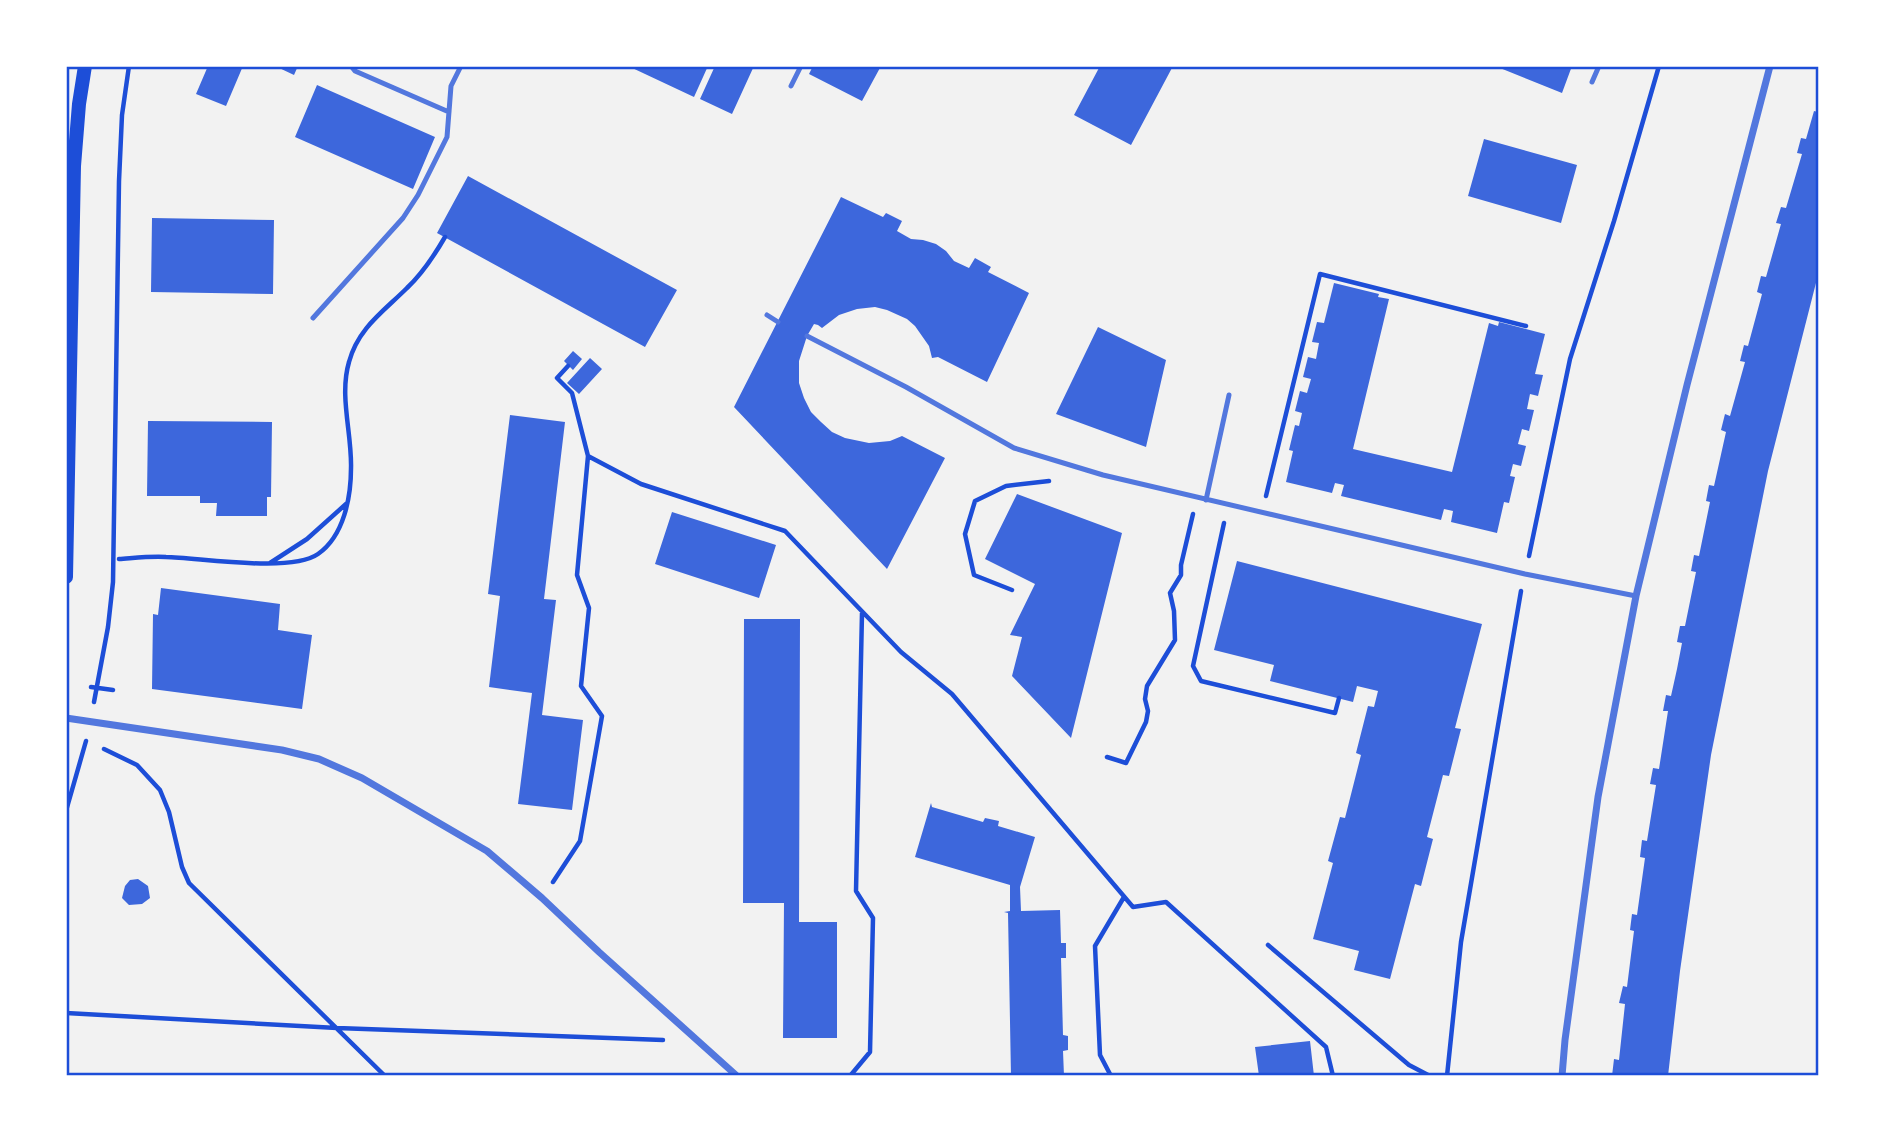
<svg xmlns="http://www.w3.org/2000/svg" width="1885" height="1142" viewBox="0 0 1885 1142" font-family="'Roboto Serif',serif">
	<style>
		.building { fill: #3d67dc }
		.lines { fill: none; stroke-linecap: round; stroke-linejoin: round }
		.path { stroke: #1d4ed8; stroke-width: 4.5 }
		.service { stroke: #5277de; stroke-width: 5 }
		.minor { stroke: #5277de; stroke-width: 7 }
		.secondary { stroke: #1d4ed8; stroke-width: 14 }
		.neatline { fill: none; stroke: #1d4ed8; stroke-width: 2.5 }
	</style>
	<rect width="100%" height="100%" fill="#f2f2f2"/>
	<path class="building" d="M208 66H243L226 106 196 94Z
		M275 66H298L294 75Z
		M628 66H708L694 97Z
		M715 66H754L732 114 700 99Z
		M813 66H881L862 101 809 74Z
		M1100 66H1173L1131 145 1074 115Z
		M1495 66H1572L1562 93Z
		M317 85 435 137 413 189 295 137Z
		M1814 111 1818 112V275L1768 471 1711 755 1680 971 1668 1076H1612L1614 1059 1619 1060 1625 1004 1619 1003 1623 986 1627 987 1634 931 1630 930 1632 914 1637 915 1645 858 1640 857 1642 840 1647 841 1656 785 1650 784 1653 768 1659 769 1668 711H1663L1666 695 1671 696 1677 669 1682 643 1677 642 1680 626H1685L1696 572 1691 571 1694 555 1699 556 1710 502 1706 501 1709 485 1714 486 1726 432 1721 430 1725 414 1730 416 1745 362 1740 361 1744 345 1748 346 1762 294 1757 292 1761 276 1766 277 1781 224 1776 223 1781 207 1786 208 1802 154 1797 153 1801 138 1806 139Z
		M1484 139 1577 165 1561 223 1468 196Z
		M468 176 677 290 645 347 437 233Z
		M841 197 883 217 886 213 902 221 897 231 911 239 923 240 936 244 946 251 954 261 969 268 975 258 991 267 988 272 1029 293 987 382 938 357 932 358 929 346 915 326 907 319 887 310 875 307 857 309 839 315 822 328 818 325 814 324 807 336 799 361V383L804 398 811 412 821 422 832 432 845 438 869 443 890 441 902 436 945 458 887 569 734 407Z
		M152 218 274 220 273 294 151 292Z
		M1334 283 1379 294 1378 297 1389 299 1353 449 1452 472 1489 323 1498 326 1499 322 1545 334 1535 374 1543 375 1538 396 1530 394 1527 409 1534 410 1529 431 1522 429 1518 444 1526 446 1521 466 1513 464 1510 476 1515 477 1509 503 1504 502 1497 533 1451 522 1453 511 1444 509 1441 520 1341 496 1344 485 1335 483 1332 493 1286 482 1293 451 1289 450 1295 425 1299 426 1302 413 1295 411 1300 391 1307 393 1311 379 1303 377 1308 357 1316 359 1319 343 1312 342 1317 322 1324 323Z
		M1098 327 1166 360 1146 447 1056 414Z
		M573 351 582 359 573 370 564 361Z
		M590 358 602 369 579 394 567 383Z
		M510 415 565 422 544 599 556 600 542 715 583 720 572 810 518 804 532 693 489 687 500 596 488 594Z
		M148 421 272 422 271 497H267V516H216L217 503H200V496H147Z
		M1017 494 1122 533 1071 738 1012 676 1022 637 1010 635 1035 584 985 559Z
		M672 512 776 545 759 598 655 564Z
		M1237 561 1482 624 1455 728 1461 729 1449 776 1443 775 1427 837 1433 839 1421 886 1415 884 1390 979 1354 970 1359 951 1313 939 1333 863 1328 861 1340 817 1345 818 1361 755 1356 753 1368 706 1374 707 1378 691 1357 686 1353 702 1270 681 1274 665 1214 650Z
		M161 588 280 604 278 630 312 635 302 709 152 689 153 614 158 615Z
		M744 619H800L799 922H837V1038H783L784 903H743Z
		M931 803 932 807 983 822 985 818 999 821 998 826 1035 837 1020 887 1021 911 1060 910 1061 943H1066V958H1061L1063 1035 1068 1036V1050L1063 1051 1064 1076H1011L1008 913 1004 912 1010 911V885L915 857Z
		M138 879 148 886 150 898 142 904 129 905 122 898 125 886 130 880Z
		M1310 1041 1314 1076H1259L1255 1047Z"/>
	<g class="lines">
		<path class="path" d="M588 456 641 484 785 531 901 652 952 694 1133 907 1166 902 1326 1047 1333 1076
			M1266 496 1320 274 1526 326
			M1224 523 1193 666 1201 681 1335 713 1339 698
			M1529 556 1570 359 1614 221 1659 66
			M119 559C134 558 151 556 166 557 202 558 291 573 318 554 344 536 351 497 351 468 352 433 339 396 349 362 358 328 384 311 407 288 423 273 434 256 445 237
			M270 563 307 539 346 504
			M1012 590 974 575 965 534 975 501 1006 486 1049 481
			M91 687 113 690
			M94 702 108 627 113 582 119 181 122 115 129 66
			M104 749 137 765 160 790 169 812 182 867 189 883 385 1076
			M1107 757 1126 763 1146 722 1148 711 1145 699 1147 686 1175 640 1174 611 1170 593 1181 575V565L1193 514
			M66 811 86 741
			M553 882 580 841 602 716 581 686 589 608 577 575 588 456 572 393 557 378 568 366
			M1268 945 1409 1065 1430 1076
			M66 1013 337 1028 663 1040
			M850 1076 870 1052 873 918 856 891 862 613
			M1111 1076 1100 1055 1095 946 1124 897
			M1447 1076 1461 942 1521 591"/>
		<path class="service" d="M351 66 355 71 449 112
			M1592 82 1599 66
			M791 86 801 66
			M767 315 778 322
			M313 318 403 218 418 195 447 137 451 86 461 66
			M807 336 906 387 1014 448 1103 475 1525 574 1636 596
			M1206 500 1229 395"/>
		<path class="minor" d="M66 718 282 750 319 759 362 778 487 851 542 898 599 952 737 1076
			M1562 1076 1565 1040 1598 797 1636 596 1687 385 1770 66"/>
		<path class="secondary" d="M66 577 74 166 79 104 85 66"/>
	</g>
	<rect width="1885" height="1142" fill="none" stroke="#ffffff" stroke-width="136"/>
	<rect x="68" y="68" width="1749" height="1006" class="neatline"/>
</svg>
